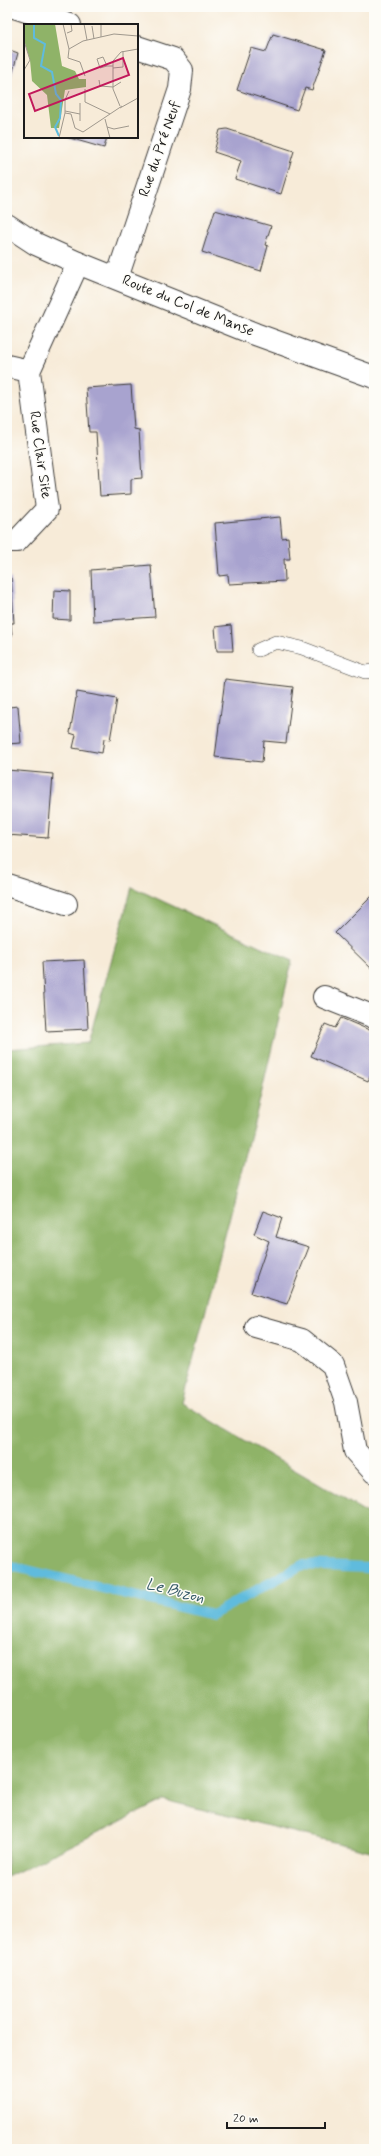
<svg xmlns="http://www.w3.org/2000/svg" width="381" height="2156" viewBox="0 0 381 2156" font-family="Mynerve,sans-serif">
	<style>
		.forest { fill: #8fb368; stroke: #566842 }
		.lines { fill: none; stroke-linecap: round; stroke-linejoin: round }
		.stream { stroke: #5fbbdd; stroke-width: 10 }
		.building { fill: #a8a3cf }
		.lane-casing { stroke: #3d3b38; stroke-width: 14 }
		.street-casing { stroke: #3d3b38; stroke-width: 24 }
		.secondary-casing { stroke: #3d3b38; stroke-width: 24 }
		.lane { stroke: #fff; stroke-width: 13 }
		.street { stroke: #fff; stroke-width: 22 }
		.secondary { stroke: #fff; stroke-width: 22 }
		.labels { text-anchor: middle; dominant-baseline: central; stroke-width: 3; stroke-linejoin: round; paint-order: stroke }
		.street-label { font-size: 15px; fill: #1c1c1c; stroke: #fdfcf7 }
		.water-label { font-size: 16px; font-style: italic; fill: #375c69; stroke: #fdfcf7 }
		.inset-river { fill: none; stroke: #5fbbdd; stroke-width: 2 }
		.inset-road { fill: none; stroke: #9f988d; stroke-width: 1 }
		.view { fill: #c2185b; fill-opacity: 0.15; stroke: #c2185b; stroke-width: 2 }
		.inset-edge { fill: none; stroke: #1c1c1c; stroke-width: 2 }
	</style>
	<rect width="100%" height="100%" fill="#fdfcf7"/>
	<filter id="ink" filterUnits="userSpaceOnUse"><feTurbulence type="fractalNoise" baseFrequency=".025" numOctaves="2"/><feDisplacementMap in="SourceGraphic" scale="8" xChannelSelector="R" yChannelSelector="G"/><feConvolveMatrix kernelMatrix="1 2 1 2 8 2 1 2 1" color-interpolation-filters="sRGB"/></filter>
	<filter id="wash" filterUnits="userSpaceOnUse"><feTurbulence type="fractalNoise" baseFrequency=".012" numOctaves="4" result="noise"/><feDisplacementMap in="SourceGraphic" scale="16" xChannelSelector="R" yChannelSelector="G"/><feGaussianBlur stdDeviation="0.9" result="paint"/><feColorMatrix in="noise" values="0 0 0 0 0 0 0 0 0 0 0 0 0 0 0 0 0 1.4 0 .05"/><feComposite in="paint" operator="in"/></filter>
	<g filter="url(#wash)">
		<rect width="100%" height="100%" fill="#f7ebd8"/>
		<path class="forest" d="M132 887 292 961 261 1095 182 1403 374 1517V1852L164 1800 7 1877V1049L88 1043Z"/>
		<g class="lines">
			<path class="stream" d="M7 1565 212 1615 302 1565 367 1568 374 1570"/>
		</g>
		<g id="blocks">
			<path class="building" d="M273 34 326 50 312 90 305 88 297 110 237 90 251 48 266 52Z
				M7 49 18 53 11 78 7 76Z
				M227 129 294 151 281 194 235 179 241 161 214 152 220 130Z
				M66 137H107L104 148Z
				M215 210 271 226 265 245 268 246 261 271 202 252Z
				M131 385 134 429 139 430 142 478 131 479V494L100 496 96 432H89L86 388Z
				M280 517 282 538 288 537 290 559H284L285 581 229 584 228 575 219 576 215 523Z
				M151 565 155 617 93 621 91 570Z
				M7 578H11L14 623H11L12 636H7Z
				M54 590 70 591V620L53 619Z
				M231 625 233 651H217L215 627Z
				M225 679 293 687 286 743 264 741 262 762 215 757Z
				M77 692 117 699 110 740 104 739 102 753 73 748 76 735 70 733Z
				M7 693 9 707 18 706 21 743 7 744Z
				M7 770 53 774 48 838 7 835Z
				M374 894V971L335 933Z
				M84 960 88 1029 46 1031 42 962Z
				M341 1018 374 1032V1068L368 1081 311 1056 325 1024 335 1028Z
				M263 1211 282 1218 276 1237 309 1247 287 1304 251 1293 269 1241 254 1234Z"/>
		</g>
	</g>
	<g filter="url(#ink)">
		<use href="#blocks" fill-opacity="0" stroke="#3d3b38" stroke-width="1"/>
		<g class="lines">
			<defs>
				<path id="lane" d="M258 650 276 642 302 648 365 672 374 671"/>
				<path id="street" d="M14 7 70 25
					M117 278 180 89 182 70 173 59 137 47
					M7 366 29 371
					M7 541H17L47 509 29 371 78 263
					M7 885 66 904
					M324 997 374 1017
					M256 1327 302 1340 333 1365 346 1402 355 1451 374 1472"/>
				<path id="secondary" d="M7 225 36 244 78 263 255 334 374 377"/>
			</defs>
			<use href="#lane" class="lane-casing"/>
			<use href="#street" class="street-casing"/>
			<use href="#secondary" class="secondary-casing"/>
			<use href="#lane" class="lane"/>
			<use href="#street" class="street"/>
			<use href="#secondary" class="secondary"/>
		</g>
	</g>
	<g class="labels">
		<g class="street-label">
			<text transform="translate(160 149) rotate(-71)">Rue du Pré Neuf</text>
			<text transform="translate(188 306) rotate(22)">Route du Col de Manse</text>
			<text transform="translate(40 455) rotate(82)">Rue Clair Site</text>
		</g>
		<g class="water-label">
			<text transform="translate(175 1591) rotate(14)">Le Buzon</text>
		</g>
	</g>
	<g transform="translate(24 24)">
		<rect width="114" height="114" fill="#f7ebd8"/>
		<path d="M0 0H31L38 42 51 47 55 55H62V63L41 66 35 104H27L23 71 8 57 6 36 0 16Z" fill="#8fb368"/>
		<path class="inset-river" d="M10 0V14L21 20 17 42 28 48 32 70 37 76 36 94 31 103 35 112"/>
		<path class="inset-road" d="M39 0 45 25M60 0 63 16M68 2 70 15M43 9 48 7 47 0M77 13V0M0 17 6 36 0 46M83 42 76 44 73 35 79 33 83 42H89M89 44 99 43V27M61 52 56 38 44 34 45 25 59 17 90 10 114 12M75 56 76 62 89 63 97 58M61 65V78L86 90M96 82 89 65V37L97 28 114 25M96 84 114 74M41 87 56 90M41 89V76L45 67M81 95 86 114M56 97V79M83 103 90 105 105 102M35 114 41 89 47 90 51 104 59 108 98 82"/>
		<path class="view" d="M99 34 105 51 11 87 5 70Z"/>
		<rect width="114" height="114" class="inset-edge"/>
	</g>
	<rect width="381" height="2156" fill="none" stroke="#fdfcf7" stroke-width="24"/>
	<path d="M227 2122v6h98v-6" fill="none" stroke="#1c1c1c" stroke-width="2"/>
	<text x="233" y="2122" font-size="12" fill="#1c1c1c" stroke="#fdfcf7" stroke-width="3" paint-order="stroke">20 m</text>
</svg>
